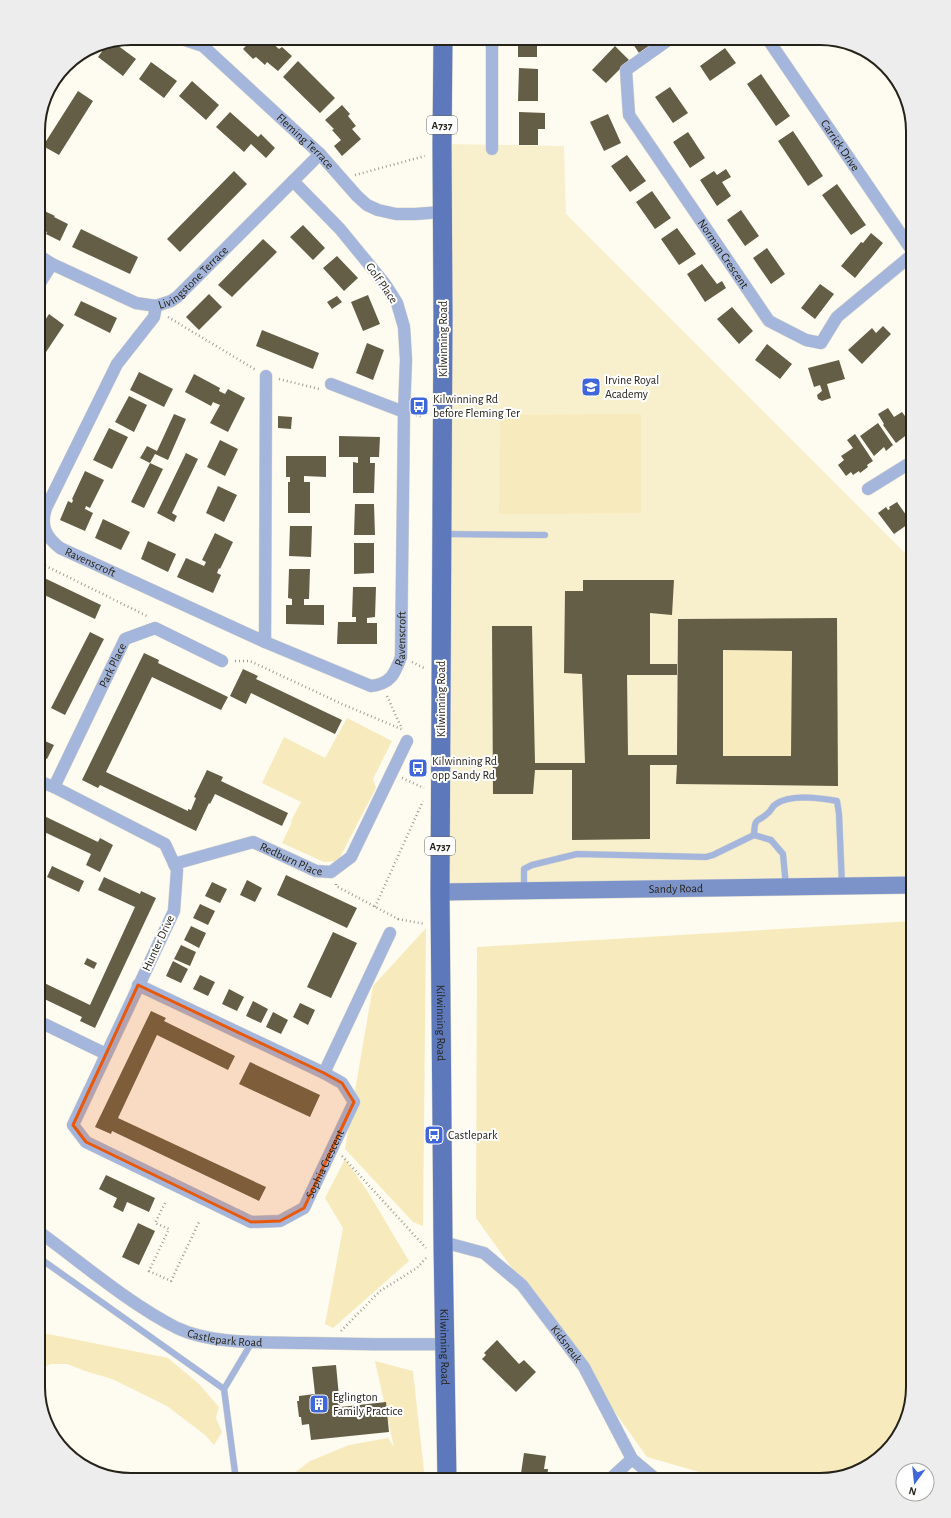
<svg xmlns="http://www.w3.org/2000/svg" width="951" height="1518" viewBox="0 0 951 1518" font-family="'Alegreya Sans',sans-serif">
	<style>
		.built { fill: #f8f0cd }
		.green { fill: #f7ebbd }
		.building { fill: #645e47; fill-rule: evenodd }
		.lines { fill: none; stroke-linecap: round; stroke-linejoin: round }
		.lane-casing { stroke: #dbd8ce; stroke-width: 7 }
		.street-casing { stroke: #dbd8ce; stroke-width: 13 }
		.secondary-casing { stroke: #dbd8ce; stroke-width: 18 }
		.primary-casing { stroke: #dbd8ce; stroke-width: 20 }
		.path { stroke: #a09d93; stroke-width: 2.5; stroke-dasharray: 1 3; stroke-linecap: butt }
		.lane { stroke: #a4b6db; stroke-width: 6 }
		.street { stroke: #a4b6db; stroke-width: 12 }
		.secondary { stroke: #7b93c9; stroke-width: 17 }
		.primary { stroke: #5d79bc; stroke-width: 19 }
		.marked { fill: #e8590c; fill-opacity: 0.2; stroke: #e8590c; stroke-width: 3; stroke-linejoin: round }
		.labels { text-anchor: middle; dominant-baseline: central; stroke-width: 4; stroke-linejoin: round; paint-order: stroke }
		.shield { fill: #fff; stroke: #66645e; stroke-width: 1 }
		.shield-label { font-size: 11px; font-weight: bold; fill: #252219 }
		.street-label { font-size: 12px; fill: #252219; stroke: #fff }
		.poi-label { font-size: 12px; fill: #252219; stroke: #fff; text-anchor: start }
		.rim { fill: none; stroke: #252219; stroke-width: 2 }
	</style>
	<rect width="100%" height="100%" fill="#fefbf1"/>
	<path class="built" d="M442 144 564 146 566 214 913 561V881L440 892Z"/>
	<path class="green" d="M641 414V513L499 514 500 415Z
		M723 650 792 651 791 756H723Z
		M347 718 392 741 373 779 376 788 338 861 324 862 282 843 292 822 291 821 301 802 262 783 284 737 325 758Z
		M913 921V1387L897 1438 861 1470 820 1480H727L647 1457 476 1218 477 947Z
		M426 928 423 1226 413 1222 345 1149 373 986Z
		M345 1159 368 1192 409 1261 333 1328 325 1324 343 1228 325 1198Z
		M38 1332 168 1358 199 1384 219 1407 216 1418 222 1432 214 1445 205 1435 167 1406 112 1379 85 1371 67 1364H51L38 1370Z
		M375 1361 413 1371 425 1480H285L310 1461 349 1445 388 1438 394 1447Z"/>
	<path class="building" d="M253 38H261L268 44 270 41 279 49 282 47 292 56 278 71 267 62 265 65 256 57 253 59 243 49Z
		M518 38H537V57H518Z
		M629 38H660L639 53Z
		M113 42 136 59 123 76 98 57 108 43Z
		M615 46 629 60 606 83 592 70Z
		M725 48 736 63 710 81 700 66Z
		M298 61 335 98 320 113 283 77Z
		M151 62 177 81 164 98 139 79Z
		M519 68 538 69V101H518Z
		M761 74 790 116 776 126 747 84Z
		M192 81 219 105 206 120 179 96Z
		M670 87 688 113 673 123 655 97Z
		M78 91 93 101 59 155 43 146Z
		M342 105 350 114 348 116 356 126 352 129 361 139 342 156 334 146 341 140 332 130 334 129 325 120Z
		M230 112 258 137 261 134 275 148 266 158 251 144 244 152 216 127Z
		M519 112 545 113V129H538V145H519Z
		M608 114 621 143 604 151 590 122Z
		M793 131 823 176 808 186 778 141Z
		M688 132 705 158 690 168 673 142Z
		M627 155 646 181 630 192 611 166Z
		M726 169 731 177 722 182 731 196 717 206 700 180 714 171 717 175Z
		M234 171 247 184 180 252 167 239Z
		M837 184 866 225 851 235 822 195Z
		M652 191 671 218 655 229 636 202Z
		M38 208 55 216 54 217 68 224 60 241 46 234 47 232 38 228Z
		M741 210 759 236 745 246 727 220Z
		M303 225 325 248 313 260 290 237Z
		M677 228 696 254 679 265 661 239Z
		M81 229 138 257 130 274 72 247Z
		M871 233 883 243 855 278 841 266 861 242 863 243Z
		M263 239 277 252 232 297 218 285Z
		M767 248 785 274 771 284 753 258Z
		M337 256 358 278 344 291 323 268Z
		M702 264 717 284 722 281 726 288 705 302 687 274Z
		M820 284 834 294 815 319 801 308Z
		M209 294 222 307 199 330 186 317Z
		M368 295 380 324 363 331 351 302Z
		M337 296 342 302 332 309 327 302Z
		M81 301 117 318 110 333 74 315Z
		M732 307 753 331 739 344 717 319Z
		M913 309V326L905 314Z
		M49 314 64 325 38 364V331Z
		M883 326 891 334 862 364 848 350 872 328 876 333Z
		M262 330 319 353 313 369 256 346Z
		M367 343 384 350 373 380 356 373Z
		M767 344 792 364 780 379 755 360Z
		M839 360 845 379 827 384 831 398 822 401 818 399 817 395 822 391 820 385 814 387 808 368Z
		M139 372 173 389 164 407 130 390Z
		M194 374 220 388 219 391 225 394 228 389 245 398 228 432 210 423 220 405 213 402 211 406 185 392Z
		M129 396 147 405 134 432 115 422Z
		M913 407V422L906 411Z
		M888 408 894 417 902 412 913 427V430L896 443 883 425 884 424 878 414Z
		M174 414 186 419 168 460 155 454 150 463 140 458 147 446 157 451Z
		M278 416 292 417 291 429 278 428Z
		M878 423 893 445 886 451 884 447 874 456 860 436Z
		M109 428 128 437 112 469 93 460Z
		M855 434 873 461 867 465 868 467 860 473 859 471 853 475 851 472 846 476 838 465 844 460 841 456 853 448 847 440Z
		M339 436 380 437 379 457H370V463H375L374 493H353V462L358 463V457H339Z
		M220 440 238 449 225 476 207 467Z
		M186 453 198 459 172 513 177 516 174 522 157 513Z
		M286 456H326V477L304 476V482H310V513H288V482H290V477H286Z
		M150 463 163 469 144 508 131 502Z
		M85 471 104 480 90 508 86 506 85 509 93 513 85 531 60 520 68 501 72 503 73 500 72 499Z
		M218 486 237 495 224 522 206 513Z
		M897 502 911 522 894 534 878 513 886 507 888 510 890 509 889 507Z
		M355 504H374L375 535H354Z
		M103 519 130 532 121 550 95 538Z
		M290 526H312L311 557 289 556Z
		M215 533 233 542 220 569 219 568 217 573 221 575 213 593 177 577 186 558 204 566 206 562 202 560Z
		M148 541 176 554 168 572 141 559Z
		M354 543H374V573L354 574Z
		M289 569H310L309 599H304V605H324V625L286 624V605H292V599L288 598Z
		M38 575 101 605 95 619 38 592Z
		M583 580H674L672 615 650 613V664H677V675H627L628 755H677L678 619 837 618 838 786 676 784 677 765H650V839L572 840V770H535L533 794H493L492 626H532L535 763H585L582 674 564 673 565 591H583ZM723 650 792 651 791 756H723Z
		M353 587H376L375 617 367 618V623H377V644H337L338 622H356V617H352Z
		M90 632 104 639 65 715 51 708Z
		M144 653 159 660 158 663 228 697 221 710 152 677 106 772 188 811V809L191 810 196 798 194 797 207 770 223 777 221 781 288 813 282 826 215 794 210 804 209 803 196 831 100 785 98 788 82 780Z
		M243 669 258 676 256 679 342 720 335 734 251 693 246 704 230 696Z
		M38 738 54 745 47 759 38 754Z
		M38 813 98 842 100 838 113 845 100 872 86 865 91 854 38 829Z
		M52 866 84 881 79 892 47 877Z
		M286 875 357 908 347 928 277 895Z
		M104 877 140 894 141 891 156 898 95 1028 80 1021 82 1017 38 996V980L90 1005 135 907 98 890Z
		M247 880 262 888 255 902 240 895Z
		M212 882 227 889 220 903 205 896Z
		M200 904 215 911 208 925 193 918Z
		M191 926 206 933 199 948 184 940Z
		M333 932 357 943 331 998 307 987Z
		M181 945 196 952 190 966 174 959Z
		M87 958 97 963 94 969 84 964Z
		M173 961 188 969 181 983 166 976Z
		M200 975 215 982 208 996 193 989Z
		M229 989 244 997 237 1011 222 1004Z
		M253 1001 268 1009 261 1023 246 1016Z
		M300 1003 315 1010 308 1025 293 1017Z
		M151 1011 166 1018 164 1021 235 1056 228 1070 157 1035 118 1118 266 1187 259 1201 112 1131 111 1134 95 1127Z
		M273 1012 288 1020 281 1034 266 1027Z
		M250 1062 320 1095 310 1117 239 1084Z
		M106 1175 155 1198 149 1212 127 1202 123 1212 113 1207 117 1198 99 1189Z
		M138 1223 155 1231 139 1265 122 1257Z
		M497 1340 519 1364 524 1360 536 1372 516 1392 482 1359 486 1355 484 1353Z
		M336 1365 340 1407 386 1402 389 1432 311 1440 309 1424 302 1425 301 1417H299L297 1401H299V1396L315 1394 312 1367Z
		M524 1453 546 1456 544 1469H548L547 1480H520Z"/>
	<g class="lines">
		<defs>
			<path id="lane" d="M445 534 545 535
				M754 835C755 815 757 824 768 813 771 811 772 806 776 804 790 794 821 798 837 801L839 814 842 885
				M524 889V869L532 865 577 854 706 857 713 855 754 835 771 840 783 854 786 886
				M38 1257 224 1389
				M236 1480 224 1389 252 1342"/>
			<g id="street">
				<path id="s1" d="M179 38 203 46 320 154 357 196 367 205 378 210 396 214H415L442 212"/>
				<path id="s2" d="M671 38 626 70 629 115 769 321 806 340 821 343 837 317 913 254"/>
				<path id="s3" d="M767 38 913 252"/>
				<path d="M492 149V38"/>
				<path id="s4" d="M38 255 52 264 136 303 156 306 171 301 177 297 320 154"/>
				<path d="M38 286 52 264"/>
				<path id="s5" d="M156 306 154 317 117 364 46 508C40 526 46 537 60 548L265 642 371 686C391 684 395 673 401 657L404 412 406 360 404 327 397 303 385 284 340 229 293 181"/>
				<path d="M331 384 404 412"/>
				<path d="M868 489 913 461"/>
				<path d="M265 642 266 376"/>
				<path id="s6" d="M38 781 54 787 165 844 177 870 174 911 73 1125 86 1142 251 1222 280 1221 304 1208 354 1102 342 1083 324 1073 138 985"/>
				<path id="s7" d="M54 787 125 639 155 628 222 661"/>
				<path id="s8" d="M174 864 253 842 316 871 331 872 351 857 407 741"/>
				<path d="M38 1021 106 1054"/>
				<path d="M324 1073 390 933"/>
				<path id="s9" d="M38 1231C82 1263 128 1303 177 1328 213 1345 266 1342 305 1343 351 1344 398 1345 444 1344"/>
				<path id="s10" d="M443 1242 484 1253 522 1285 584 1367 632 1459 657 1480"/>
				<path d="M609 1480 632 1459"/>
			</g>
			<g id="secondary">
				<path id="s11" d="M440 892 913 885"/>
			</g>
			<g id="primary">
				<path id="s12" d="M443 38 442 144 443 316 440 892 443 1242 447 1480"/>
			</g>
		</defs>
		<use href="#lane" class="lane-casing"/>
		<use href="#street" class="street-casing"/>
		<use href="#secondary" class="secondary-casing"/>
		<use href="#primary" class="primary-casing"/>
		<path class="path" d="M355 175 425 156
			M168 317 256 370
			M279 379 319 389
			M416 415 423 417
			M38 562 149 617
			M235 661H250L342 704 401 729
			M412 662 426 669
			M387 696 402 729
			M402 778 424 788
			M336 884V886L398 919 396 922
			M375 907 423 801
			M398 919 425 924
			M342 1156 426 1248
			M165 1203 155 1223 169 1229 149 1271 171 1281 200 1220
			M341 1331 380 1291 417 1268 426 1258"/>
		<use href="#lane" class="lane"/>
		<use href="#street" class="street"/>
		<use href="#secondary" class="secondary"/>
		<use href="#primary" class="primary"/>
	</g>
	<path class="marked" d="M138 985 324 1073 342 1083 354 1102 304 1208 280 1221 251 1222 86 1142 73 1125Z"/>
	<defs>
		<symbol id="school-square" viewBox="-11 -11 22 22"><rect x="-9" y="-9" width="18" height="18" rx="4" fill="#3f67d9" stroke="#fff"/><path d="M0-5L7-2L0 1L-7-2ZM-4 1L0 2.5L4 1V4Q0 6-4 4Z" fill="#fff"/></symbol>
		<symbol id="bus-square" viewBox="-11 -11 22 22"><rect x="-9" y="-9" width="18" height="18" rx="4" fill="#3f67d9" stroke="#fff"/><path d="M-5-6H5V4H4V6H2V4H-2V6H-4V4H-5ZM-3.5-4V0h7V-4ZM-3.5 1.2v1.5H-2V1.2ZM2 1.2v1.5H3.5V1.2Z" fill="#fff"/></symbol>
		<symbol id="building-square" viewBox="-11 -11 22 22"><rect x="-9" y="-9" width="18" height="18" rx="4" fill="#3f67d9" stroke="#fff"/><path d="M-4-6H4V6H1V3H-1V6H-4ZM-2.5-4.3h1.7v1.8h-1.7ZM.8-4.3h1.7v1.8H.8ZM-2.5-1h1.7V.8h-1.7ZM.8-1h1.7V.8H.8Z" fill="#fff"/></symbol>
	</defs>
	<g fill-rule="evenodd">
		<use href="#school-square" x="580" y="376" width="22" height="22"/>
		<use href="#bus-square" x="408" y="395" width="22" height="22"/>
		<use href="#bus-square" x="407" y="757" width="22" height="22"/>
		<use href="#bus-square" x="423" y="1124" width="22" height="22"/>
		<use href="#building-square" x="308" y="1393" width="22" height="22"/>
	</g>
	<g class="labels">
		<g class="shield">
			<rect x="427" y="116" width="30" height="18" rx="3"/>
			<rect x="425" y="837" width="30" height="18" rx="3"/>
		</g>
		<g class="shield-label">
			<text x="442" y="125">A737</text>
			<text x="440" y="846">A737</text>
		</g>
		<g class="street-label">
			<text stroke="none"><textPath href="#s1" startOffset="165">Fleming Terrace</textPath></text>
			<text stroke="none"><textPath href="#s3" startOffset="130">Carrick Drive</textPath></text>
			<text stroke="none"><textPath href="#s2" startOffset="268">Norman Crescent</textPath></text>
			<text stroke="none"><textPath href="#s4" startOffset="177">Livingstone Terrace</textPath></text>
			<text transform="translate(382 283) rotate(55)">Golf Place</text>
			<text transform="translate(443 339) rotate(-90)">Kilwinning Road</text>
			<text stroke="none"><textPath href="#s5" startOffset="311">Ravenscroft</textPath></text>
			<text stroke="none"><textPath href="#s5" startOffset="681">Ravenscroft</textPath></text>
			<text stroke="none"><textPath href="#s7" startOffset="135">Park Place</textPath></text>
			<text transform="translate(441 699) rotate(-90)">Kilwinning Road</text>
			<text stroke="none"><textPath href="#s8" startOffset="124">Redburn Place</textPath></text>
			<text stroke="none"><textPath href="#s11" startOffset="236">Sandy Road</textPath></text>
			<text transform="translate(158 943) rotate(-65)">Hunter Drive</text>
			<text stroke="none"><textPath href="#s12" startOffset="985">Kilwinning Road</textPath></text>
			<text stroke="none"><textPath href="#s6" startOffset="758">Sophia Crescent</textPath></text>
			<text stroke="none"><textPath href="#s9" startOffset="219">Castlepark Road</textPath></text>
			<text stroke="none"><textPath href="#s10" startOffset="166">Kidsneuk</textPath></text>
			<text stroke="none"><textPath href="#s12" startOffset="1309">Kilwinning Road</textPath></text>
		</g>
		<g class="poi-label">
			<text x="605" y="380">Irvine Royal<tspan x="605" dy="14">Academy</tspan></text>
			<text x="433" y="399">Kilwinning Rd<tspan x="433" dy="14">before Fleming Ter</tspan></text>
			<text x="432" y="761">Kilwinning Rd<tspan x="432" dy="14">opp Sandy Rd</tspan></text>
			<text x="448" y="1135">Castlepark</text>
			<text x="333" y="1397">Eglington<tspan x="333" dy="14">Family Practice</tspan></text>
		</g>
	</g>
	<path d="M0 0H951V1518H0ZM131 45H820A86 86 0 0 1 906 131V1387A86 86 0 0 1 820 1473H131A86 86 0 0 1 45 1387V131A86 86 0 0 1 131 45Z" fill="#eeeded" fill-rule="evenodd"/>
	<path class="rim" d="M131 45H820A86 86 0 0 1 906 131V1387A86 86 0 0 1 820 1473H131A86 86 0 0 1 45 1387V131A86 86 0 0 1 131 45Z"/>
	<g transform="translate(915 1482) rotate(195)"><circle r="19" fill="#ffffff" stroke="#a8a7a3"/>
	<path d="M0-3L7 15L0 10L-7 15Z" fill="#3f67d9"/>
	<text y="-6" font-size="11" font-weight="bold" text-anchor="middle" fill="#252219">N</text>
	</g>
</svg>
